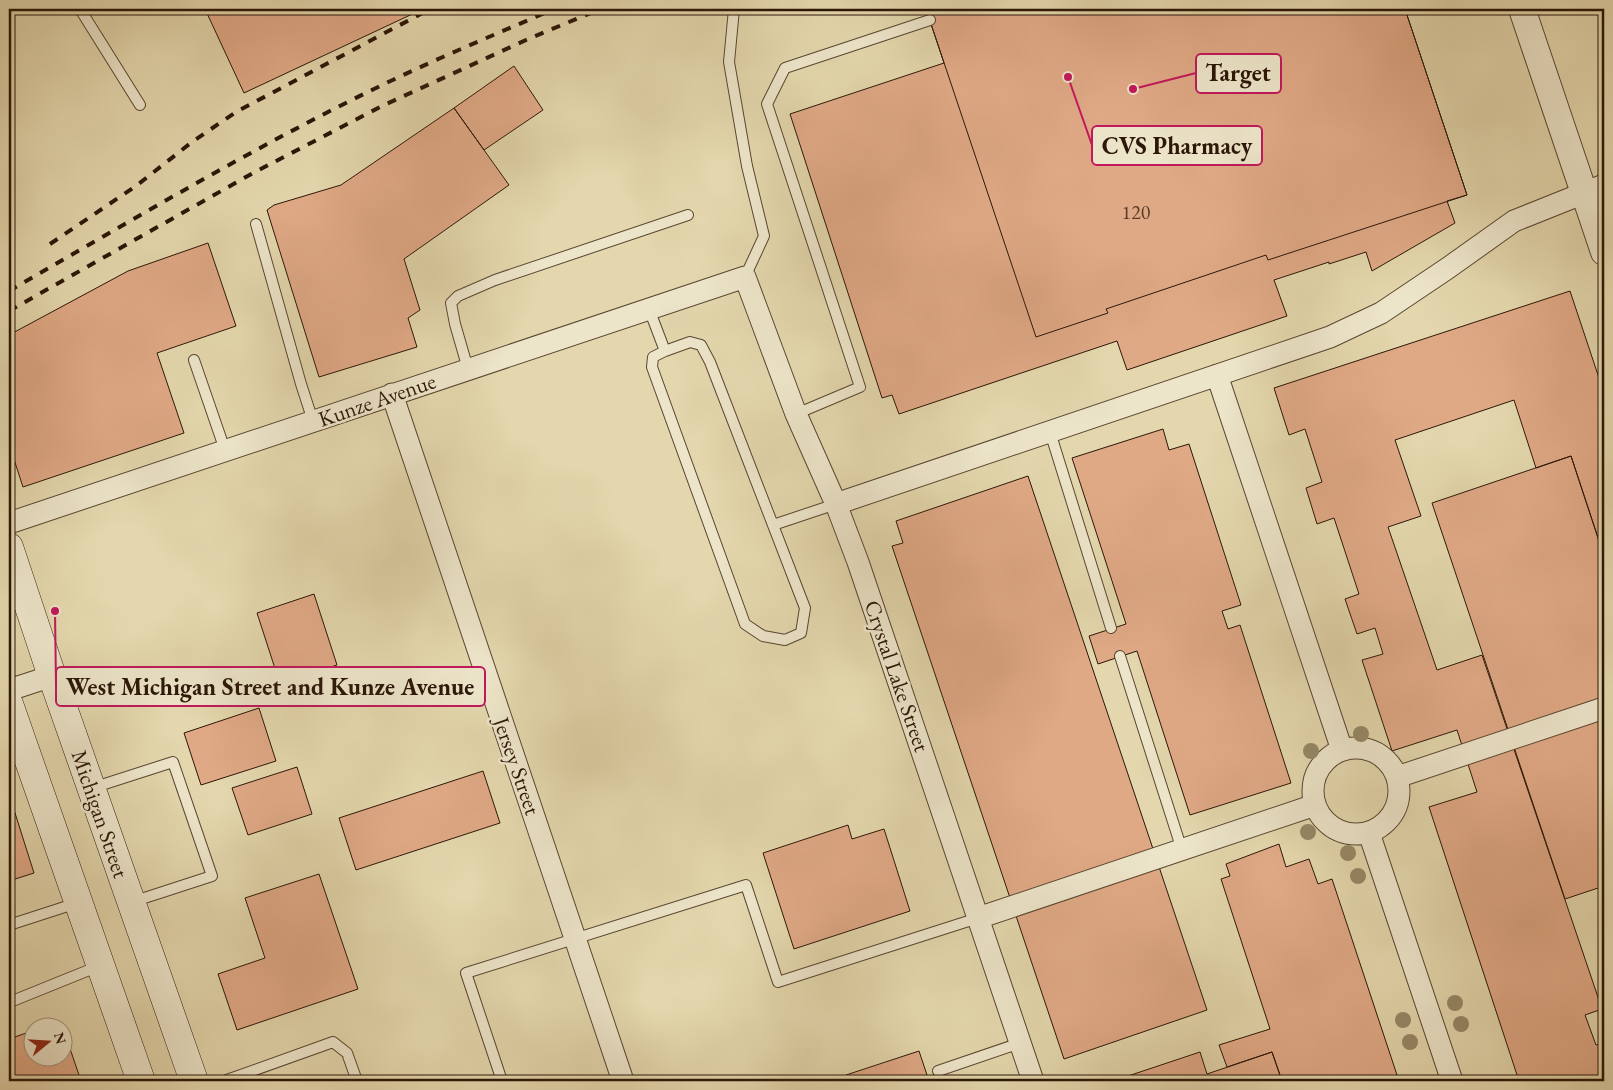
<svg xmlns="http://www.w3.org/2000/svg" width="1613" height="1090" viewBox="0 0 1613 1090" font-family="'EB Garamond',serif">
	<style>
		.building { fill: #e0a986; stroke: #2b1608 }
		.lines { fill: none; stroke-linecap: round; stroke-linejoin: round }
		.service-casing { stroke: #594631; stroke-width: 12 }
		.minor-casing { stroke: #594631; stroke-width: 23 }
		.tertiary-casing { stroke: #594631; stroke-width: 28 }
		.secondary-casing { stroke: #2b1608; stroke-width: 29 }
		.service { stroke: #ede5ca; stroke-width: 10 }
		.minor { stroke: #ede5ca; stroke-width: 21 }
		.tertiary { stroke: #ede5ca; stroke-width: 26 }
		.secondary { stroke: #ede5ca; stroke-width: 28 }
		.rail { stroke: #2b1608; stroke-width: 4; stroke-dasharray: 9 9; stroke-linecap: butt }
		.tree { fill: #968867 }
		.labels { text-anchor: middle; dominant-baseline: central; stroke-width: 5; stroke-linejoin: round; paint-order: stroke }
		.number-label { font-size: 20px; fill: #583b28 }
		.street-label { font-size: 22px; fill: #2b1608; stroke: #ede5ca }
		.leader { fill: none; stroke: #c2185b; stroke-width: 2 }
		.callout-dot { fill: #c2185b; stroke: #ede5ca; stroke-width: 2 }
		.callout { fill: #ede5ca; stroke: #c2185b; stroke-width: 2 }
		.callout-label { font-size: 24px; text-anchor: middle; font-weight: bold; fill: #2b1608 }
	</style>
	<rect width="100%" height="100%" fill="#e4d7ad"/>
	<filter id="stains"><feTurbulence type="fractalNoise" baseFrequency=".004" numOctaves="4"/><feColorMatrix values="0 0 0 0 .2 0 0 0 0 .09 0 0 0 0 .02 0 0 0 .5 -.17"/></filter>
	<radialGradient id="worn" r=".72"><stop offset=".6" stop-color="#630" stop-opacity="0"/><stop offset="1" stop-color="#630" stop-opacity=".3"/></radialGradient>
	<path class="building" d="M205 9H423L244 93Z
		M926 9H1405L1467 195 1268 260 1266 255 1106 309 1108 313 1036 337Z
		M926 9H1405L1467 195 1447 201 1455 223 1372 271 1366 252 1329 264V262L1274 280 1287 316 1127 370 1117 341 899 414 892 395 882 398 790 114 944 63Z
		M514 66 543 110 484 150 454 108Z
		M454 108 509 185 404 259 420 310 408 318 417 347 319 377 267 210 274 205 341 185Z
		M208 243 236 326 157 353 184 433 23 487 9 444V335L128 271Z
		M1570 291 1604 393V556L1571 456 1536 468 1514 400 1395 440 1421 516 1388 527 1437 670 1482 655 1602 1009 1585 1015 1596 1045 1604 1042V1081H1519L1429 807 1477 792 1457 730 1392 751 1362 660 1383 654 1375 628 1357 634 1345 599 1359 594 1334 518 1317 524 1306 488 1322 482 1305 429 1289 435 1274 388Z
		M1163 429 1169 450 1189 444 1241 605 1222 611 1228 629 1240 625 1291 783 1190 815 1137 651 1098 664 1089 636 1126 624 1072 458Z
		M1571 456 1604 556V886L1565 899 1432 503Z
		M1028 476 1207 1010 1064 1059 892 546 903 543 896 521Z
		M314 594 337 665 280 684 257 613Z
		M259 708 276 761 201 785 184 733Z
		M297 767 312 814 248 835 232 788Z
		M483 771 500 823 356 870 339 818Z
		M9 794 34 873 9 881Z
		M848 825 852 839 884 829 910 911 794 949 763 853Z
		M1279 844 1286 867 1309 859 1318 884 1332 879 1399 1081H1282L1272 1052 1227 1067 1219 1045 1270 1029 1221 879 1230 876 1226 864Z
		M319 874 358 989 237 1030 218 974 265 958 245 898Z
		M61 1022 81 1081H9V1039L32 1031V1058H62V1028H44Z
		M919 1051 929 1081H848L846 1075Z
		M1200 1052 1207 1074 1272 1052 1282 1081H1113Z"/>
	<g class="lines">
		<defs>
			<path id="service" d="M80 9 140 105
				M734 9 729 62 747 166 764 236 745 277
				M256 224 301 384 313 421
				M649 309 665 351
				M690 342 701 345 710 362 805 608 801 633 785 640 763 636 745 624 652 367 653 357 665 351Z
				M194 360 225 450
				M468 369 455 324 451 303 458 296 495 280 688 215
				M796 414 860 387 767 104 785 68 930 20
				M1050 432 1111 628
				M773 525 836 504
				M1120 656 1182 850
				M92 788 173 762 212 876 132 902
				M9 925 77 903
				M10 1002 99 966
				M938 1071 1020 1043
				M224 1081 333 1042 347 1053 357 1081
				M502 1081 466 973 746 885 778 982 978 918"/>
			<path id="minor" d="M1217 375 1342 750
				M392 394 623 1081
				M836 504 1330 337 1381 313 1448 268 1514 221 1604 185
				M9 523 745 277 796 414 836 504 858 562 1033 1081
				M9 690 52 676
				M1313 791a43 43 0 1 1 86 0a43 43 0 1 1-86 0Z
				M1397 777 1604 708
				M1369 833 1452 1081
				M978 918 1315 805"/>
			<path id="tertiary" d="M1522 9 1604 252"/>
			<path id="secondary" d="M9 547 52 676 194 1081
				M9 704 141 1081"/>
		</defs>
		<use href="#service" class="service-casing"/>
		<use href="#minor" class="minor-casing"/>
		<use href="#tertiary" class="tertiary-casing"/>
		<use href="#secondary" class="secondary-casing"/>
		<use href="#service" class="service"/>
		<use href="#minor" class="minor"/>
		<use href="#tertiary" class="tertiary"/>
		<use href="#secondary" class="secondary"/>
		<path class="rail" d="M50 244 136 186 192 142 236 112 430 9
			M9 291C129 222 249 150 374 89 433 60 494 35 554 9
			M9 311 253 173 382 106 526 40 600 9"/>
	</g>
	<g class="tree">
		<circle cx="1361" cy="734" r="8"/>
		<circle cx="1311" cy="751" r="8"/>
		<circle cx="1308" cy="832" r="8"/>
		<circle cx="1348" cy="853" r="8"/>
		<circle cx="1358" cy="876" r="8"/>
		<circle cx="1455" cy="1003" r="8"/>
		<circle cx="1403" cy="1020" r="8"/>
		<circle cx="1461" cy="1024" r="8"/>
		<circle cx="1410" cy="1042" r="8"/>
	</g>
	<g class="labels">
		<g class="number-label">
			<text x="1136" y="212">120</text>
		</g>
		<g class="street-label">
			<text transform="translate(377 400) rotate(-19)">Kunze Avenue</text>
			<text transform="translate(897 676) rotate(71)">Crystal Lake Street</text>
			<text transform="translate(517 766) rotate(71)">Jersey Street</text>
			<text transform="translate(100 814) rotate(71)">Michigan Street</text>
		</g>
	</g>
	<path class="leader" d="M1133 89L1196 73M1068 77L1092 145M55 611L56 686"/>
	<g class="callout-dot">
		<circle cx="1133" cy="89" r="5"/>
		<circle cx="1068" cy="77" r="5"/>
		<circle cx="55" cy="611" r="5"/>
	</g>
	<g class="callout">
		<rect x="1196" y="54" width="85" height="39" rx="5"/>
		<rect x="1092" y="126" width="170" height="39" rx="5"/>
		<rect x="56" y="667" width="429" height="39" rx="5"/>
	</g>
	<g class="callout-label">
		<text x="1238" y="81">Target</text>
		<text x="1177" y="154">CVS Pharmacy</text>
		<text x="270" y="695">West Michigan Street and Kunze Avenue</text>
	</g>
	<rect width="1613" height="1090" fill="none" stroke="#e4d7ad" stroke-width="30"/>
	<rect x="10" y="10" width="1593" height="1070" fill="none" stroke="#2b1608" stroke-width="2.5"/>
	<rect x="15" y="15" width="1583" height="1060" fill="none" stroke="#2b1608"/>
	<g transform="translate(48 1042) rotate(72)"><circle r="24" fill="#ede5ca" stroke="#9f927c"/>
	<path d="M0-4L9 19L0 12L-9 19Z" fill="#8f2418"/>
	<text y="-8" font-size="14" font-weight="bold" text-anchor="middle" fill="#2b1608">N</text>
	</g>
	<rect width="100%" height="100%" filter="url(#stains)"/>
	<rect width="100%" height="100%" fill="url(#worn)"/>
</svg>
